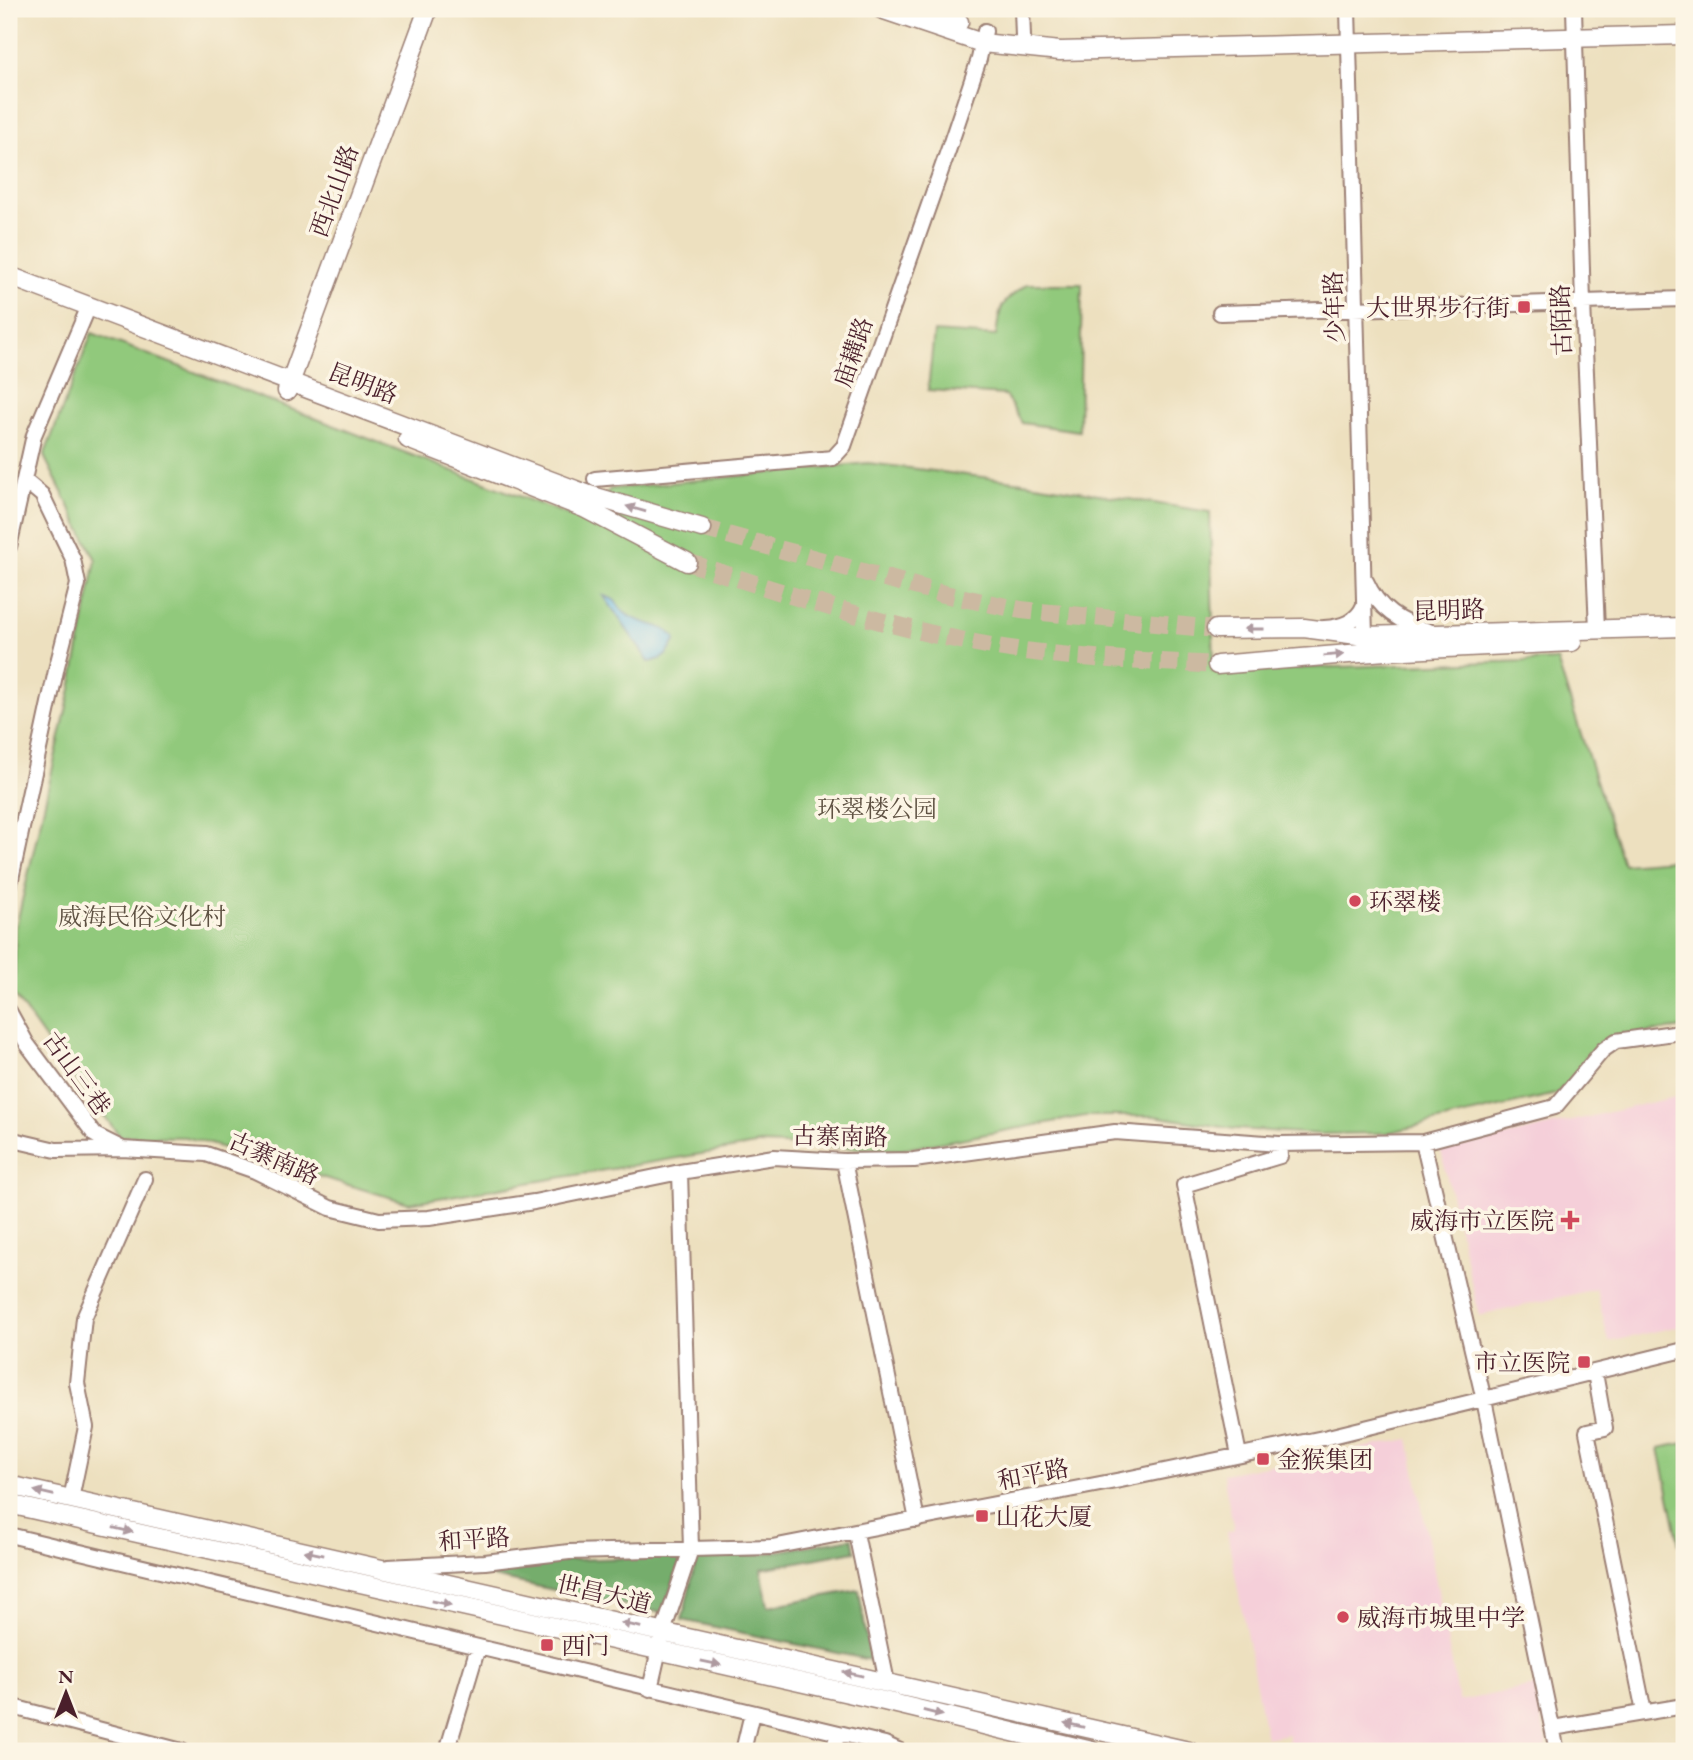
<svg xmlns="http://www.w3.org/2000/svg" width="1693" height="1760" viewBox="0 0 1693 1760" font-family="'EB Garamond','Noto Serif SC',serif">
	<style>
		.built { fill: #f5cfd9 }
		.green { fill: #91c97c; stroke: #6e7454; stroke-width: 2 }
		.forest { fill: #74ad6c; stroke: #5f664c; stroke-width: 2 }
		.water { fill: #67bbe3; stroke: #586d87; stroke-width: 2 }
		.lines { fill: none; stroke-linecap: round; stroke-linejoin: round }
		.major-tunnel { stroke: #ccb9a1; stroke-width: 18; stroke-dasharray: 18 9; stroke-linecap: butt }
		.minor-casing { stroke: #9c8075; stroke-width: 18 }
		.major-casing { stroke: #9c8075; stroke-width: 21 }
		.minor { stroke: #fff; stroke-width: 14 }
		.major { stroke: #fff; stroke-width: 18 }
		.oneway { fill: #ae9aa0 }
		.poi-dot { fill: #d1495b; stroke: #fcf5e5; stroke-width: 2.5 }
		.labels { text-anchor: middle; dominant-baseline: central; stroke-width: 7; stroke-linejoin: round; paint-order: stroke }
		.street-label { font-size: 24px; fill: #4a1f2b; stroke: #fcf5e5 }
		.poi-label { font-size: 24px; fill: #4a1f2b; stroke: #fcf5e5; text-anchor: start }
		.park-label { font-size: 24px; fill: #5f5243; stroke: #fcf5e5 }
	</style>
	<rect width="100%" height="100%" fill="#fcf5e5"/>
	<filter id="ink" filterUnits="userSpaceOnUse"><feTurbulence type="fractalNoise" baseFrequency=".0143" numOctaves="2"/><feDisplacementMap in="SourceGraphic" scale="14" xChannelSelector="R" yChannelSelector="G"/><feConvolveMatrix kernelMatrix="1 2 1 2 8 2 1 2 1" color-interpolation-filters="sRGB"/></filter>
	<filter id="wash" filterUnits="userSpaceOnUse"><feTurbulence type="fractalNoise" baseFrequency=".00686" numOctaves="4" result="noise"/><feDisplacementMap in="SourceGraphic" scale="28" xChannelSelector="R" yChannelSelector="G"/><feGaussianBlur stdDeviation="1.57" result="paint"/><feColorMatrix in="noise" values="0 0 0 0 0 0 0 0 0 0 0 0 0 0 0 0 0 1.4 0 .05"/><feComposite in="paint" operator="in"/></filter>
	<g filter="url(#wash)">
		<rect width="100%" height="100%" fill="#ede0bf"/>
		<path class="built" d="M1684 1095V1325L1609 1342 1596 1289 1479 1316 1441 1151Z
			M1409 1439 1459 1701 1535 1686 1548 1751H1289L1288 1734 1266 1738 1227 1532 1234 1530 1223 1474Z"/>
		<path class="green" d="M1027 284H1082L1079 431 1022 423 1005 395 928 390 934 332 996 336C1000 303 1001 304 1027 284Z
			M92 333 587 522 610 489 868 463 1023 482 1210 512 1214 671 1557 660 1623 864 1684 859V1028L1616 1036 1556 1094 1387 1133 1319 1134 1235 1129 1154 1116H1085L900 1150 761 1144 409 1203 186 1137 120 1136 55 1053 14 995 16 927 71 689 96 560 44 456Z
			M1684 1443V1543L1679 1544 1659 1448Z"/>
		<path class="forest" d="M852 1538 855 1551 761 1569 768 1606 859 1590 870 1660 682 1620 697 1557 757 1555Z
			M683 1556 662 1613 493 1577V1569L570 1560Z"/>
		<path class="water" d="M604 596C621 601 614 604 625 613 640 626 664 622 676 639 669 653 665 660 649 662Z"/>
	</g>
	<g filter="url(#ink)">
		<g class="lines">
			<path class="major-tunnel" d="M702 528 944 594 1021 610 1216 629
				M687 562C793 596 900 632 1010 649 1079 659 1148 661 1217 665"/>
			<defs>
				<path id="minor" d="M1022 9 1023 37
					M1348 9 1365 636 1368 643
					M1574 9 1583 303 1597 629
					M1220 313 1684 299
					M595 479 833 458 844 446 949 148 979 59 985 31
					M9 547 34 435 89 306
					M1366 581C1378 609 1400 623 1429 631
					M1324 628C1342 627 1357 622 1364 605
					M9 888 57 666 78 584 73 559 42 495 24 480
					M9 1011 27 1044 95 1135 121 1148
					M9 1139 56 1150 122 1149 206 1154 255 1171 330 1208 379 1220 429 1218 534 1202 680 1172 774 1157 844 1161 914 1160 1115 1132 1279 1144 1423 1142 1555 1107 1603 1050 1616 1041 1681 1032 1684 1034
					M1423 1142 1484 1400 1557 1751
					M844 1161 917 1520
					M1595 1373 1605 1428 1587 1432 1644 1712
					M1239 1455 1184 1185 1280 1156 1279 1144
					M71 1499 86 1427 77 1383 84 1318 145 1179
					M856 1533 887 1682
					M9 1535 885 1744 900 1751
					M388 1567 485 1562 569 1552 772 1547 1121 1480 1328 1437 1684 1350
					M650 1689 663 1632 691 1549 680 1172
					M9 1706 182 1751
					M1553 1728 1684 1706
					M447 1751 478 1647
					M743 1751 752 1713
					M833 1751 838 1733"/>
				<path id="major" d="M881 9 982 43 1060 51 1684 35
					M919 9 959 22
					M9 276 589 495 702 528
					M287 391 428 9
					M408 439 584 508 687 562
					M1216 629 1304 628 1365 636 1684 627
					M1217 665 1385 651 1572 642
					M9 1485 1189 1751
					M9 1504 884 1701 1092 1751"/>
			</defs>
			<use href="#minor" class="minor-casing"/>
			<use href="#major" class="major-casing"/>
			<use href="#minor" class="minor"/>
			<use href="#major" class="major"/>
		</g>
		<defs><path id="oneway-solid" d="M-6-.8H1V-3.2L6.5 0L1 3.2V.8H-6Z" transform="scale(1.75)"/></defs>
		<g class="oneway">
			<use href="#oneway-solid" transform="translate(636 509) rotate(-164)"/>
			<use href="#oneway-solid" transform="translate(1254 629) rotate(180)"/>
			<use href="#oneway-solid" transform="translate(1334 655) rotate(-5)"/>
			<use href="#oneway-solid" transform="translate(44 1493) rotate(-167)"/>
			<use href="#oneway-solid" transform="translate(123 1530) rotate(13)"/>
			<use href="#oneway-solid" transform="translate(314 1553) rotate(-168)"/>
			<use href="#oneway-solid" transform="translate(441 1603) rotate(12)"/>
			<use href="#oneway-solid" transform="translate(631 1625) rotate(-167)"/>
			<use href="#oneway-solid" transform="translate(711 1663) rotate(12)"/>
			<use href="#oneway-solid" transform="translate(853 1674) rotate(-168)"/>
			<use href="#oneway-solid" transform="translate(933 1713) rotate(14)"/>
			<use href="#oneway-solid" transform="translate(1074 1725) rotate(-167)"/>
		</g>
	</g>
	<g class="poi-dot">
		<rect x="1517" y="300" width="14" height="14" rx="3.5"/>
		<circle cx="1355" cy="901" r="7"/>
		<path d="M1566.5 1209.5h7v7h7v7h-7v7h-7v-7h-7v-7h7z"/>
		<rect x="1577" y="1355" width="14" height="14" rx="3.5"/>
		<rect x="1256" y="1452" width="14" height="14" rx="3.5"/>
		<rect x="975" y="1509" width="14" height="14" rx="3.5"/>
		<circle cx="1343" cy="1617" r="7"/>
		<rect x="540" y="1638" width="14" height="14" rx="3.5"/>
	</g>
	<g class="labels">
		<g class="street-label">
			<text transform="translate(334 191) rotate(-70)">西北山路</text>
			<text transform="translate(1334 307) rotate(-92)">少年路</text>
			<text transform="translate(1561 320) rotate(-92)">古陌路</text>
			<text transform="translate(853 352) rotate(-71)">庙耩路</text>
			<text transform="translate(363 383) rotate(21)">昆明路</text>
			<text transform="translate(1449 610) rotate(-2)">昆明路</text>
			<text transform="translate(77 1073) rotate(54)">古山三巷</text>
			<text transform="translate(840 1136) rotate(1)">古寨南路</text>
			<text transform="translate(274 1158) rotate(24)">古寨南路</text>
			<text transform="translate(1033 1474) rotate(-11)">和平路</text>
			<text transform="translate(474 1539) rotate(-4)">和平路</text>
			<text transform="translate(604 1594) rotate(13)">世昌大道</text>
		</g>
		<g class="poi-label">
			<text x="1510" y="307" text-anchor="end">大世界步行街</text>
			<text x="1369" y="901">环翠楼</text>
			<text x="1554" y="1220" text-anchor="end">威海市立医院</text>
			<text x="1570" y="1362" text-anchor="end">市立医院</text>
			<text x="1277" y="1459">金猴集团</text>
			<text x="996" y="1516">山花大厦</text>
			<text x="1357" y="1617">威海市城里中学</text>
			<text x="561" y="1645">西门</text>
		</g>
		<g class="park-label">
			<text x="877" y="808">环翠楼公园</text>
			<text x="142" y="916">威海民俗文化村</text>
		</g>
	</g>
	<rect width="1693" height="1760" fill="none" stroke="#fcf5e5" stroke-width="35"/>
	<g transform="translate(66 1693)" stroke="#fcf5e5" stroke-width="5" paint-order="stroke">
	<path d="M0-5L12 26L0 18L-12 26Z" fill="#4a1f2b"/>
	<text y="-10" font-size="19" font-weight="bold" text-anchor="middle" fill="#4a1f2b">N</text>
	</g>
</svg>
